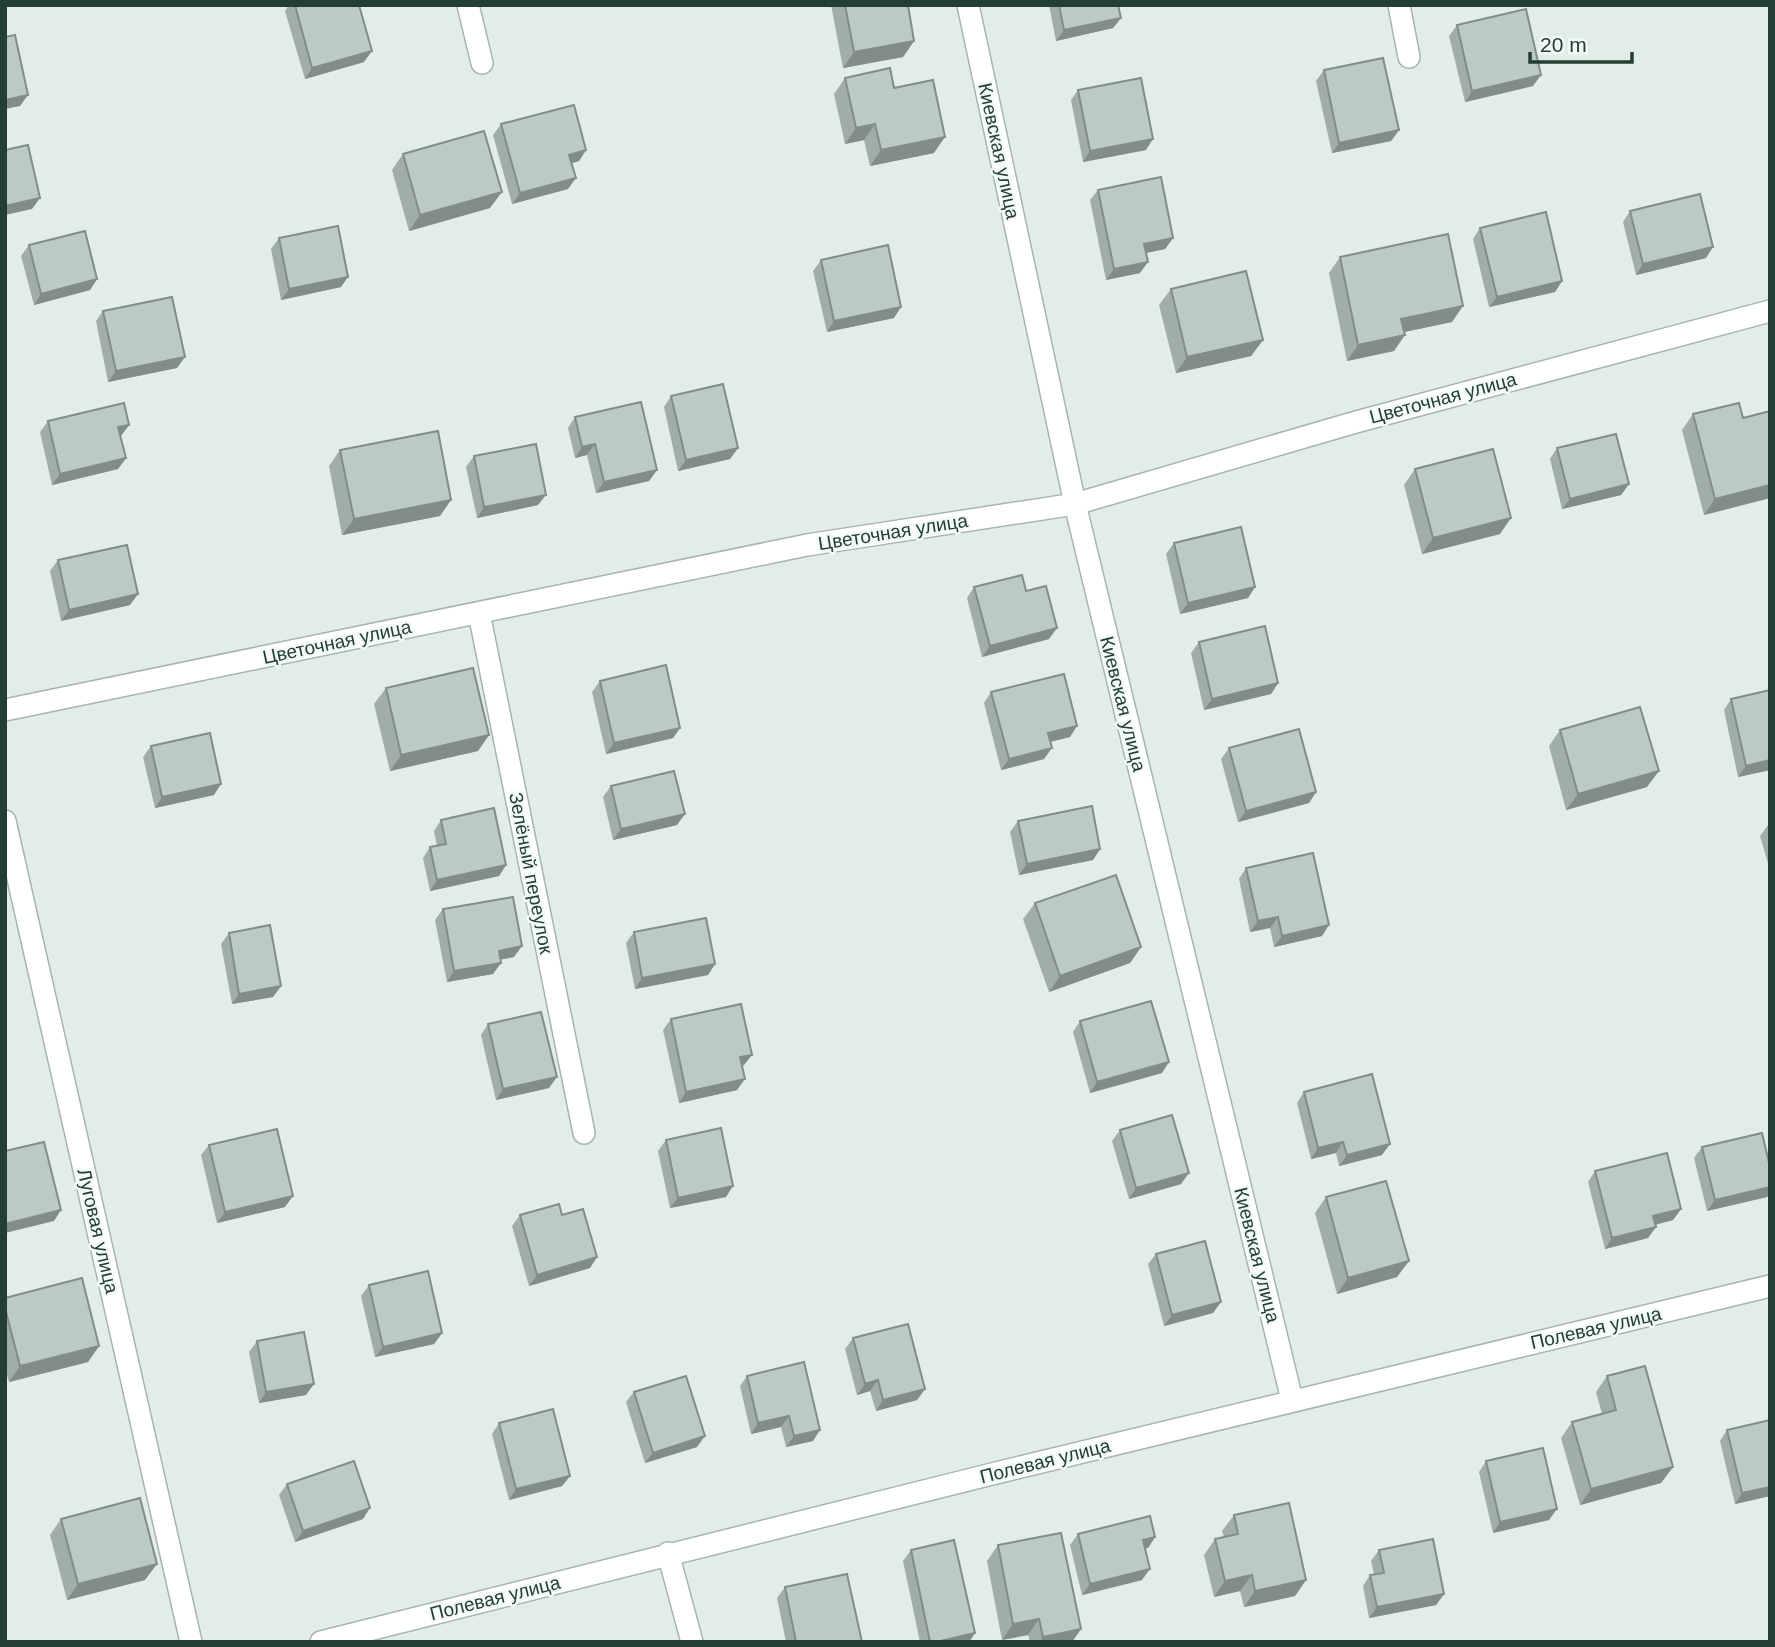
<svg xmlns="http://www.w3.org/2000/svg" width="1775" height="1647" viewBox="0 0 1775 1647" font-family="Helvetica,sans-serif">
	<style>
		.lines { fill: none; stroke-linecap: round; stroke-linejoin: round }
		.minor-casing { stroke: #a6b5ad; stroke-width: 24 }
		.minor { stroke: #fff; stroke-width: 21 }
		.wall { fill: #a1aea7 }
		.shaded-wall { fill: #838d88 }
		.building { fill: #bbcac2; stroke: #838d88; stroke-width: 2 }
		.labels { text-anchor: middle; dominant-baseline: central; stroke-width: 5; stroke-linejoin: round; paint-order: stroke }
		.street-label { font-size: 19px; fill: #233e32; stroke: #f3f9f5 }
	</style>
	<rect width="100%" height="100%" fill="#e3ede7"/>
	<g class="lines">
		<defs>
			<path id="minor" d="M468 5 482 63
				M968 5 1075 504 1292 1400
				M1399 5 1409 57
				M479 613 584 1133
				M5 710 807 545 1075 504 1356 422 1770 311
				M5 821 191 1642
				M668 1553 692 1642
				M321 1642C803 1519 1286 1401 1770 1286"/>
		</defs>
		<use href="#minor" class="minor-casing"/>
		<use href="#minor" class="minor"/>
	</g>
	<path class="wall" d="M289 5H359L364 62 305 79 285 11Z
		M831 5H908L914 41 903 57 843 68Z
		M1049 5H1118L1121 18 1113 28 1056 41Z
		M1457 25 1533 86 1465 102 1449 36Z
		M1324 70 1399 130 1391 141 1332 153 1316 81Z
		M845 78 894 88 934 153 870 166 864 140 845 144 834 94Z
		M1078 90 1146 150 1083 162 1071 100Z
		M501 124 586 150 579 161 572 163 568 189 512 204 493 135Z
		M403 154 490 208 409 231 392 170Z
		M1098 190 1173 238 1165 249 1146 253 1140 273 1106 280 1090 200Z
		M1630 211 1706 258 1636 275 1623 222Z
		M1480 228 1562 281 1555 292 1489 307 1473 239Z
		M279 238 341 287 281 300 271 249Z
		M29 245 97 279 90 290 34 305 21 256Z
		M1340 257 1452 322 1404 332 1394 351 1347 361 1329 273Z
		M821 260 894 318 827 332 813 271Z
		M1171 289 1263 340 1251 356 1176 373 1159 305Z
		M103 311 177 368 108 382 96 321Z
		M671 396 738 448 730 459 678 471 664 407Z
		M1770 411V498L1704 515 1682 430 1693 414 1743 418Z
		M575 417 657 470 649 481 596 493 587 455 575 458 568 428Z
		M48 421 129 425 120 436 126 458 118 469 52 485 40 432Z
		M1557 448 1629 484 1621 495 1562 509 1550 459Z
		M340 450 440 516 342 535 329 466Z
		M474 456 538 505 477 518 466 467Z
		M1415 469 1500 534 1422 554 1404 485Z
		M1174 543 1255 587 1248 598 1180 614 1166 554Z
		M58 560 130 605 61 621 50 571Z
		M974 587 1026 591 1049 639 982 657 967 598Z
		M1199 642 1278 683 1271 694 1204 710 1191 653Z
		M600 681 680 728 673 738 606 754 592 692Z
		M386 688 489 735 478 751 390 771 374 704Z
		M991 692 1070 737 1050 742 1044 759 1001 770 984 703Z
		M1731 699 1770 770 1738 777 1724 710Z
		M1560 730 1647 787 1566 810 1549 746Z
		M151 746 214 795 155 808 143 757Z
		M1229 748 1316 792 1309 803 1238 822 1221 759Z
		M611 786 677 825 613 840 603 797Z
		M441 820 506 865 499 876 430 891 423 858 430 847 437 846 434 831Z
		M1018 821 1100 849 1093 860 1019 875 1010 832Z
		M1770 824V870L1760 836 1768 825Z
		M1246 868 1322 936 1274 947 1270 928 1250 932 1239 879Z
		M1035 903 1141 947 1130 963 1049 992 1023 919Z
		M443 909 514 957 500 960 493 974 447 982 435 920Z
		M634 932 715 964 708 975 635 989 626 943Z
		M229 933 281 986 273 997 232 1004 221 944Z
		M671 1019 744 1065 742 1066 737 1090 679 1103 663 1030Z
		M1080 1021 1162 1073 1090 1093 1073 1032Z
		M488 1024 549 1088 496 1100 481 1035Z
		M1304 1092 1382 1155 1339 1166 1336 1153 1311 1159 1297 1103Z
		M1120 1130 1181 1184 1129 1199 1112 1141Z
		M666 1140 726 1197 670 1208 658 1151Z
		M209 1145 285 1207 217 1223 201 1155Z
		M1702 1147 1770 1167V1193L1767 1197 1707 1211 1694 1158Z
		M1595 1171 1681 1209 1673 1220 1655 1225 1648 1238 1605 1249 1588 1182Z
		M1326 1197 1397 1277 1337 1294 1315 1213Z
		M520 1215H562L597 1257 590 1268 529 1286 512 1226Z
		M1156 1254 1213 1313 1164 1326 1148 1264Z
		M369 1285 442 1333 434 1344 375 1357 361 1296Z
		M5 1298 99 1346 88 1362 9 1382 5 1368Z
		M853 1338 925 1389 917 1400 876 1411 870 1391 857 1395 845 1349Z
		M257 1341 306 1395 259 1403 249 1352Z
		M804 1362 813 1441 786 1447 781 1427 751 1434 740 1386 747 1376Z
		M1607 1376 1673 1467 1661 1483 1580 1505 1561 1438 1572 1422 1602 1414 1596 1392Z
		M634 1392 697 1447 645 1463 626 1402Z
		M499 1423 570 1476 562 1486 509 1500 492 1434Z
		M1727 1430 1770 1496 1735 1504 1720 1441Z
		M1486 1461 1549 1520 1493 1533 1479 1472Z
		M287 1484 363 1519 295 1542 279 1495Z
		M1234 1515 1306 1580 1295 1596 1244 1607 1240 1591 1214 1597 1204 1555 1215 1539 1224 1537 1222 1531Z
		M61 1519 145 1580 67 1600 50 1535Z
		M1078 1534 1155 1537 1148 1548H1145L1142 1580 1082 1595 1070 1545Z
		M998 1545 1081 1629 1072 1642H1030L1028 1635 1002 1640 987 1561Z
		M911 1550 975 1633 969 1642H920L903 1561Z
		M1379 1550 1444 1594 1436 1605 1369 1618 1363 1586 1370 1575 1374 1574 1371 1561Z
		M785 1587 862 1642H786L777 1598Z"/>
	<path class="shaded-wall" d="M1121 18 1113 28 1056 41 1064 30Z
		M914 41 903 57 843 68 854 52Z
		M372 51 364 62 305 79 312 68Z
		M1541 75 1533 86 1465 102 1472 91Z
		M28 95 20 106 5 109V100Z
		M875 124 864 140 845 144 856 128Z
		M1399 130 1391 141 1332 153 1339 143Z
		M945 137 934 153 870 166 881 150Z
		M1153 139 1146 150 1083 162 1090 151Z
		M586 150 579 161 562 166 569 155Z
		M576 178 568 189 512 204 520 193Z
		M502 192 490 208 409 231 420 215Z
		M40 198 32 209 5 215V206Z
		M1173 238 1165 249 1137 255 1144 244Z
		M1713 247 1706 258 1636 275 1643 264Z
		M1148 262 1140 273 1106 280 1114 269Z
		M348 277 341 287 281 300 289 289Z
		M97 279 90 290 34 305 41 294Z
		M1562 281 1555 292 1489 307 1497 297Z
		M1463 306 1452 322 1390 335 1401 319Z
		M901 307 894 318 827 332 834 321Z
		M1405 335 1394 351 1347 361 1358 345Z
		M1263 340 1251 356 1176 373 1187 357Z
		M185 357 177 368 108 382 116 371Z
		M129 425 121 436 111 438 118 427Z
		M595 444 587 455 575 458 582 447Z
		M738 448 730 459 678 471 686 460Z
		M126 458 118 469 52 485 60 474Z
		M657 470 649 481 596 493 604 482Z
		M1629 484 1621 495 1562 509 1570 499Z
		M1770 485V498L1704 515 1715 499Z
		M546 495 538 505 477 518 484 507Z
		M451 500 440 516 342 535 354 519Z
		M1511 518 1500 534 1422 554 1433 538Z
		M1255 587 1248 598 1180 614 1188 603Z
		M138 594 130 605 61 621 69 610Z
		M1057 628 1049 639 982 657 990 646Z
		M1278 683 1271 694 1204 710 1212 699Z
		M1077 726 1070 737 1041 744 1048 733Z
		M680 728 673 738 606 754 614 743Z
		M489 735 478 751 390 771 401 755Z
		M1052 748 1044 759 1001 770 1009 759Z
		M1770 760V770L1738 777 1746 766Z
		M1659 771 1647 787 1566 810 1578 794Z
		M221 784 214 795 155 808 162 797Z
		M1316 792 1309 803 1238 822 1246 811Z
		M685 814 677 825 613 840 621 829Z
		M1100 849 1093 860 1019 875 1027 864Z
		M506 865 499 876 430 891 437 880Z
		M1278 917 1270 928 1250 932 1258 921Z
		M1329 925 1322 936 1274 947 1282 936Z
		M522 946 514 957 491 961 499 951Z
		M1141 947 1130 963 1049 992 1060 976Z
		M501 963 493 974 447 982 454 971Z
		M715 964 708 975 635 989 642 978Z
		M281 986 273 997 232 1004 239 994Z
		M752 1055 744 1065 733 1068 740 1057Z
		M1169 1062 1162 1073 1090 1093 1097 1082Z
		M557 1077 549 1088 496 1100 503 1089Z
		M745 1079 737 1090 679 1103 686 1092Z
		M1343 1142 1336 1153 1311 1159 1318 1148Z
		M1390 1144 1382 1155 1339 1166 1347 1155Z
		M1189 1173 1181 1184 1129 1199 1136 1188Z
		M733 1186 726 1197 670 1208 678 1198Z
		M1770 1187V1193L1767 1197 1707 1211 1715 1200Z
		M293 1196 285 1207 217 1223 225 1212Z
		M1681 1209 1673 1220 1646 1227 1653 1216Z
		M61 1210 54 1221 5 1233V1224Z
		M1656 1227 1648 1238 1605 1249 1612 1238Z
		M597 1257 590 1268 529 1286 537 1275Z
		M1409 1261 1397 1277 1337 1294 1348 1278Z
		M1221 1302 1213 1313 1164 1326 1172 1315Z
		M442 1333 434 1344 375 1357 383 1347Z
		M99 1346 88 1362 9 1382 20 1366Z
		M878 1380 870 1391 857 1395 865 1384Z
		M314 1384 306 1395 259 1403 266 1392Z
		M925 1389 917 1400 876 1411 883 1400Z
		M789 1416 781 1427 751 1434 758 1423Z
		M820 1430 813 1441 786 1447 794 1436Z
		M705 1436 697 1447 645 1463 653 1453Z
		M1673 1467 1661 1483 1580 1505 1591 1489Z
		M570 1476 562 1486 509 1500 516 1489Z
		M1770 1487V1496L1735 1504 1742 1493Z
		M370 1508 363 1519 295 1542 303 1531Z
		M1557 1509 1549 1520 1493 1533 1500 1522Z
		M1155 1537 1148 1548 1136 1551 1143 1540Z
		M157 1564 145 1580 67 1600 78 1584Z
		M1150 1569 1142 1580 1082 1595 1090 1584Z
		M1252 1575 1240 1591 1214 1597 1225 1581Z
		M1306 1580 1295 1596 1244 1607 1255 1591Z
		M1444 1594 1436 1605 1369 1618 1377 1607Z
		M1039 1619 1028 1635 1002 1640 1013 1624Z
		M1081 1629 1072 1642H1039L1043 1637Z
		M975 1633 969 1642H936Z"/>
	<path class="building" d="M295 5H359L372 51 312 68Z
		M845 5H908L914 41 854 52Z
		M1059 5H1118L1121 18 1064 30Z
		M1526 9 1541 75 1472 91 1457 25Z
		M15 35 28 95 5 100V37Z
		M1383 58 1399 130 1339 143 1324 70Z
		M890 68 894 88 933 80 945 137 881 150 875 124 856 128 845 78Z
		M1141 78 1153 139 1090 151 1078 90Z
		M574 105 586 150 569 155 576 178 520 193 501 124Z
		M484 131 502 192 420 215 403 154Z
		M28 145 40 198 5 206V150Z
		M1161 177 1173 238 1144 244 1148 262 1114 269 1098 190Z
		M1700 194 1713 247 1643 264 1630 211Z
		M1546 212 1562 281 1497 297 1480 228Z
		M338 226 348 277 289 289 279 238Z
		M85 231 97 279 41 294 29 245Z
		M1448 234 1463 306 1401 319 1405 335 1358 345 1340 257Z
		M888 245 901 307 834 321 821 260Z
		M1246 271 1263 340 1187 357 1171 289Z
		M172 297 185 357 116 371 103 311Z
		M723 384 738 448 686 460 671 396Z
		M641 402 657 470 604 482 595 444 582 447 575 417Z
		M124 403 129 425 118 427 126 458 60 474 48 421Z
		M1739 403 1743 418 1770 411V485L1715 499 1693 414Z
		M438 431 451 500 354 519 340 450Z
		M1616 434 1629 484 1570 499 1557 448Z
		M536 444 546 495 484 507 474 456Z
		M1493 449 1511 518 1433 538 1415 469Z
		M1241 527 1255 587 1188 603 1174 543Z
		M127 545 138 594 69 610 58 560Z
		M1022 575 1026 591 1046 586 1057 628 990 646 974 587Z
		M1265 626 1278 683 1212 699 1199 642Z
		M666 665 680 728 614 743 600 681Z
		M473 668 489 735 401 755 386 688Z
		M1064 674 1077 726 1048 733 1052 748 1009 759 991 692Z
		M1770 690V760L1746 766 1731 699Z
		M1640 707 1659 771 1578 794 1560 730Z
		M1299 729 1316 792 1246 811 1229 748Z
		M210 733 221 784 162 797 151 746Z
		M674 771 685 814 621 829 611 786Z
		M1092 806 1100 849 1027 864 1018 821Z
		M494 808 506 865 437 880 430 847 446 844 441 820Z
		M1313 853 1329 925 1282 936 1278 917 1258 921 1246 868Z
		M1116 875 1141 947 1060 976 1035 903Z
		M513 897 522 946 499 951 501 963 454 971 443 909Z
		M706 918 715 964 642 978 634 932Z
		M270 925 281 986 239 994 229 933Z
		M1151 1001 1169 1062 1097 1082 1080 1021Z
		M741 1004 752 1055 740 1057 745 1079 686 1092 671 1019Z
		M541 1012 557 1077 503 1089 488 1024Z
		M1372 1074 1390 1144 1347 1155 1343 1142 1318 1148 1304 1092Z
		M1172 1115 1189 1173 1136 1188 1120 1130Z
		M721 1128 733 1186 678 1198 666 1140Z
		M277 1129 293 1196 225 1212 209 1145Z
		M1762 1133 1770 1167V1187L1715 1200 1702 1147Z
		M44 1142 61 1210 5 1224V1151Z
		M1667 1153 1681 1209 1653 1216 1656 1227 1612 1238 1595 1171Z
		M1386 1181 1409 1261 1348 1278 1326 1197Z
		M559 1204 562 1215 583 1209 597 1257 537 1275 520 1215Z
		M1205 1241 1221 1302 1172 1315 1156 1254Z
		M428 1271 442 1333 383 1347 369 1285Z
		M82 1278 99 1346 20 1366 5 1308V1298Z
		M908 1324 925 1389 883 1400 878 1380 865 1384 853 1338Z
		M304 1332 314 1384 266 1392 257 1341Z
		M804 1362 820 1430 794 1436 789 1416 758 1423 747 1376Z
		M1645 1366 1673 1467 1591 1489 1572 1422 1616 1410 1607 1376Z
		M686 1376 705 1436 653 1453 634 1392Z
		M553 1409 570 1476 516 1489 499 1423Z
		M1770 1420V1487L1742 1493 1727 1430Z
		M1543 1448 1557 1509 1500 1522 1486 1461Z
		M354 1461 370 1508 303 1531 287 1484Z
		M140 1498 157 1564 78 1584 61 1519Z
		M1289 1503 1306 1580 1255 1591 1252 1575 1225 1581 1215 1539 1238 1534 1234 1515Z
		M1150 1516 1155 1537 1143 1540 1150 1569 1090 1584 1078 1534Z
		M1061 1533 1081 1629 1043 1637 1039 1619 1013 1624 998 1545Z
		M1433 1539 1444 1594 1377 1607 1370 1575 1384 1573 1379 1550Z
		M954 1540 975 1633 936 1642H930L911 1550Z
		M847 1574 862 1642H796L785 1587Z"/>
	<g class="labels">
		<g class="street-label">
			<text transform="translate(999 151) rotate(78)">Киевская улица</text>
			<text transform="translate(1443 398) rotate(-15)">Цветочная улица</text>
			<text transform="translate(893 532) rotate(-9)">Цветочная улица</text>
			<text transform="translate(337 642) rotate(-12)">Цветочная улица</text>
			<text transform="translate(1123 704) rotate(76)">Киевская улица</text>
			<text transform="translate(531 873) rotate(79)">Зелёный переулок</text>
			<text transform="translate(98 1231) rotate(77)">Луговая улица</text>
			<text transform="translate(1257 1255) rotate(76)">Киевская улица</text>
			<text transform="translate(1596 1328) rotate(-13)">Полевая улица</text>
			<text transform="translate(1045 1461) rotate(-14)">Полевая улица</text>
			<text transform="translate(495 1598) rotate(-14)">Полевая улица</text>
		</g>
	</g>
	<rect width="1775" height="1647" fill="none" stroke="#233e32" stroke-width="14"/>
	<path d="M1530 52v10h102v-10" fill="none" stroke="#233e32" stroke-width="3.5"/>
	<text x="1540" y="52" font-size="21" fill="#233e32" stroke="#f3f9f5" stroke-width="5" paint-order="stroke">20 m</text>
</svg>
